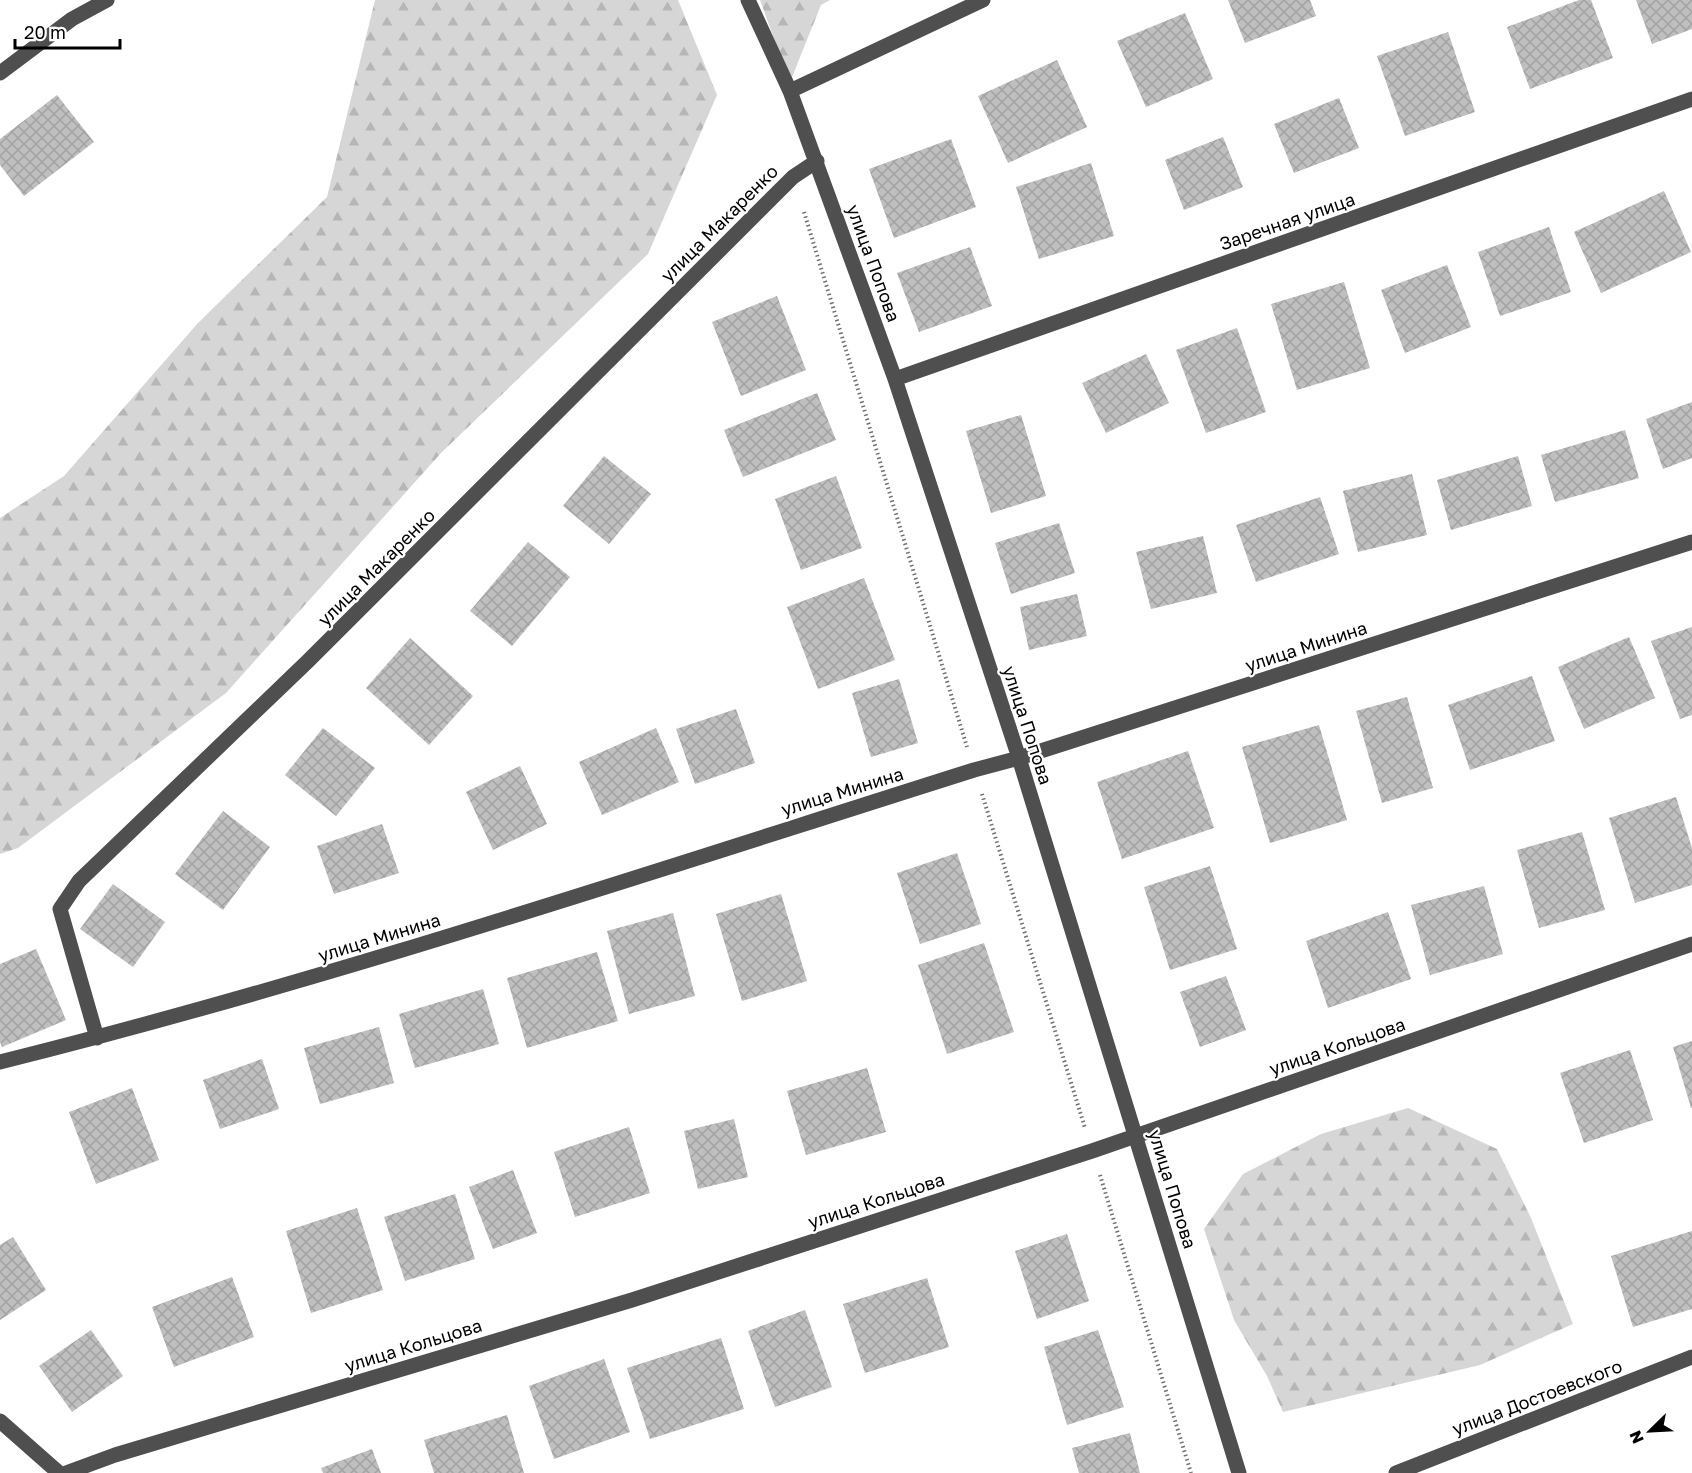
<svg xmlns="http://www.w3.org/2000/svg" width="1692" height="1473" viewBox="0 0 1692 1473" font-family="'Golos Text',sans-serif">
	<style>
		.forest { fill: url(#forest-firs) }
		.building { fill: url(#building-cross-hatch) }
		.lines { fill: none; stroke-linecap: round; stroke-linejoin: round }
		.path { stroke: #717171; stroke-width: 4; stroke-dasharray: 1.5 3; stroke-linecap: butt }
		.minor { stroke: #4f4f4f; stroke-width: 15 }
		.labels { text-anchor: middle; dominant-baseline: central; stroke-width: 4.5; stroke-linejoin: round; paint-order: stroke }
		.street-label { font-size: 18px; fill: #000; stroke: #fff }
	</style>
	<defs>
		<pattern id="forest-firs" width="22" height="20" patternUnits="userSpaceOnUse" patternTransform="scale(1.5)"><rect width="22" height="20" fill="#d6d6d6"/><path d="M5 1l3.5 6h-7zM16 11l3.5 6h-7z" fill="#b6b6b6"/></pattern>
		<pattern id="building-cross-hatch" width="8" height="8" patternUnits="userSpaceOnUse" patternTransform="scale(1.5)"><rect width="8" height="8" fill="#bfbfbf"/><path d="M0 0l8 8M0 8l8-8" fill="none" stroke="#a2a2a2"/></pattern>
	</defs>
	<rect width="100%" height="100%" fill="#fff"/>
	<path class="forest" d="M375 0H678L717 95 648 254 441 453 226 693 18 848 0 854V518L64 476 198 323 327 197Z
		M760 0H830L821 5 790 82Z
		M1408 1108 1497 1149 1531 1218 1573 1324 1480 1365 1283 1412 1267 1376 1234 1320 1204 1229 1243 1174 1321 1134Z"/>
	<path class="building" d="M1228 0H1310L1316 16 1245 43Z
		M1579 0H1591L1613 58 1530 89 1507 27Z
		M1636 0H1692V29L1652 44Z
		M1185 13 1213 79 1146 107 1117 41Z
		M1448 32 1475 112 1405 136 1377 56Z
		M1057 60 1087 127 1008 163 978 96Z
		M57 95 94 142 24 196 0 165V139Z
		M1339 98 1359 148 1294 173 1274 124Z
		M1223 137 1243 187 1184 210 1165 160Z
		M951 139 976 207 894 238 869 169Z
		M1091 163 1114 236 1039 259 1016 187Z
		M1664 191 1691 252 1601 293 1574 232Z
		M1549 227 1571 292 1500 316 1478 252Z
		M970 247 992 306 919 332 897 273Z
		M1447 265 1471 327 1405 353 1381 290Z
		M1344 282 1370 368 1297 390 1271 304Z
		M777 296 806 370 741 396 712 322Z
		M1237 328 1266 412 1206 433 1176 350Z
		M1146 354 1169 403 1106 433 1082 383Z
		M817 393 836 440 743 477 724 430Z
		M1692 402V458L1663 469 1646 419Z
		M1021 415 1046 496 991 513 966 431Z
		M1625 430 1639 478 1555 502 1541 455Z
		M604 456 651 494 609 544 563 506Z
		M1518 456 1532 506 1451 530 1437 480Z
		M1412 474 1427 535 1358 552 1343 491Z
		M836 476 862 548 801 570 775 499Z
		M1320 497 1339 554 1256 582 1236 525Z
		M1059 523 1075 573 1011 594 995 543Z
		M1203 536 1217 593 1151 609 1136 552Z
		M528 542 570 577 512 646 470 611Z
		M864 578 895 660 818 689 787 607Z
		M1077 594 1087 636 1029 650 1020 607Z
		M1692 627V715L1680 719 1651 641Z
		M1629 637 1655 698 1584 729 1558 667Z
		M410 638 473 696 429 745 366 688Z
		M1532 676 1555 741 1470 770 1448 705Z
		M899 679 918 743 871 757 852 693Z
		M1407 697 1433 788 1382 803 1356 711Z
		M736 709 755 763 695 784 676 729Z
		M1319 725 1347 820 1270 843 1242 747Z
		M323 728 375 768 336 816 285 775Z
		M656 728 679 782 602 815 579 762Z
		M1188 751 1214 828 1122 859 1097 782Z
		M520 766 547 824 493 850 466 792Z
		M1676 797 1692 848V885L1635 903 1609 818Z
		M223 811 270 847 223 910 175 874Z
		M382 824 399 873 334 894 317 846Z
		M1582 832 1605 910 1539 928 1517 850Z
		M957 853 981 924 920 944 897 873Z
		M1210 866 1237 949 1170 970 1144 887Z
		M113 884 165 922 133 967 80 929Z
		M1484 886 1503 954 1430 975 1411 905Z
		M781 894 807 981 742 1001 716 914Z
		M1388 912 1411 979 1328 1008 1306 941Z
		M673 913 695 996 629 1014 607 931Z
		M984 943 1014 1032 947 1054 918 965Z
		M36 949 66 1020 2 1047 0 1042V964Z
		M597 952 618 1021 527 1048 507 978Z
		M1226 976 1246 1030 1200 1047 1180 992Z
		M483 989 499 1044 415 1068 399 1014Z
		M379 1027 394 1083 320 1104 304 1048Z
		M1692 1041V1108H1691L1673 1047Z
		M1630 1050 1653 1120 1584 1143 1560 1073Z
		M262 1059 279 1109 220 1129 203 1080Z
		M867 1068 886 1132 806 1155 787 1091Z
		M132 1088 159 1160 96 1184 69 1112Z
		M734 1119 748 1177 698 1189 684 1131Z
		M629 1127 650 1193 575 1217 554 1152Z
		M513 1170 537 1233 493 1249 469 1187Z
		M455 1194 475 1259 405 1281 384 1217Z
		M357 1208 383 1290 311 1313 286 1231Z
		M1692 1231V1309L1633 1327 1611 1256Z
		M1067 1234 1089 1301 1037 1319 1015 1251Z
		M13 1237 46 1290 0 1320V1245Z
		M232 1277 254 1337 174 1367 152 1307Z
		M927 1278 949 1347 865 1373 843 1304Z
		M805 1310 832 1387 775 1407 748 1331Z
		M91 1330 123 1376 72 1412 39 1366Z
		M1098 1330 1124 1407 1067 1425 1044 1347Z
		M721 1338 744 1409 650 1439 627 1368Z
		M604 1359 630 1432 554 1459 529 1386Z
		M507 1415 524 1473H434L424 1440Z
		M1130 1433 1140 1473H1079L1072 1448Z
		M372 1449 381 1473H323L321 1468Z"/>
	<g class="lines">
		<path class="path" d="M804 212 967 747
			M982 794 1085 1128
			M1100 1175 1191 1473"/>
		<path class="minor" d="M748 0 790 91 895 379 1019 758 1239 1473
			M0 73 72 19 107 0
			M790 91 983 0
			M895 379 1692 99
			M97 1038 60 909 79 881 308 661 793 177 817 161
			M0 1062C329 980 651 872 974 770L1019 758 1692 542
			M0 1421 59 1473
			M66 1473 115 1455 632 1300 1092 1151 1692 944
			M1396 1473 1692 1357"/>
	</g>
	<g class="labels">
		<g class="street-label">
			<text transform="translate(1287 221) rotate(-19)">Заречная улица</text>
			<text transform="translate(719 223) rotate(-45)">улица Макаренко</text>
			<text transform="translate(874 263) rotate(70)">улица Попова</text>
			<text transform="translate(376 567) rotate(-45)">улица Макаренко</text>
			<text transform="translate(1306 646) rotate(-18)">улица Минина</text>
			<text transform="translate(1028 725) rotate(72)">улица Попова</text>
			<text transform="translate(842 791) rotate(-17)">улица Минина</text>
			<text transform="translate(379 937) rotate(-17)">улица Минина</text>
			<text transform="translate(1337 1046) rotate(-19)">улица Кольцова</text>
			<text transform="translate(1173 1189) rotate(73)">улица Попова</text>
			<text transform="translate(876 1200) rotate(-18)">улица Кольцова</text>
			<text transform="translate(413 1345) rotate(-17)">улица Кольцова</text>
			<text transform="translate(1537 1397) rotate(-21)">улица Достоевского</text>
		</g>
	</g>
	<g transform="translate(1650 1431) rotate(246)" stroke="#ffffff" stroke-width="4.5" paint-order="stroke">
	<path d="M0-4.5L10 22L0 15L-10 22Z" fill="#000000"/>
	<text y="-9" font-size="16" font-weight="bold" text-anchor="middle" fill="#000000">N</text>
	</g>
	<path d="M15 39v9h105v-9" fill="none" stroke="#000000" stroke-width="3"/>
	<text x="24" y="39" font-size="18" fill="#000000" stroke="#ffffff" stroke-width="4.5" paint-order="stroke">20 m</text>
</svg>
